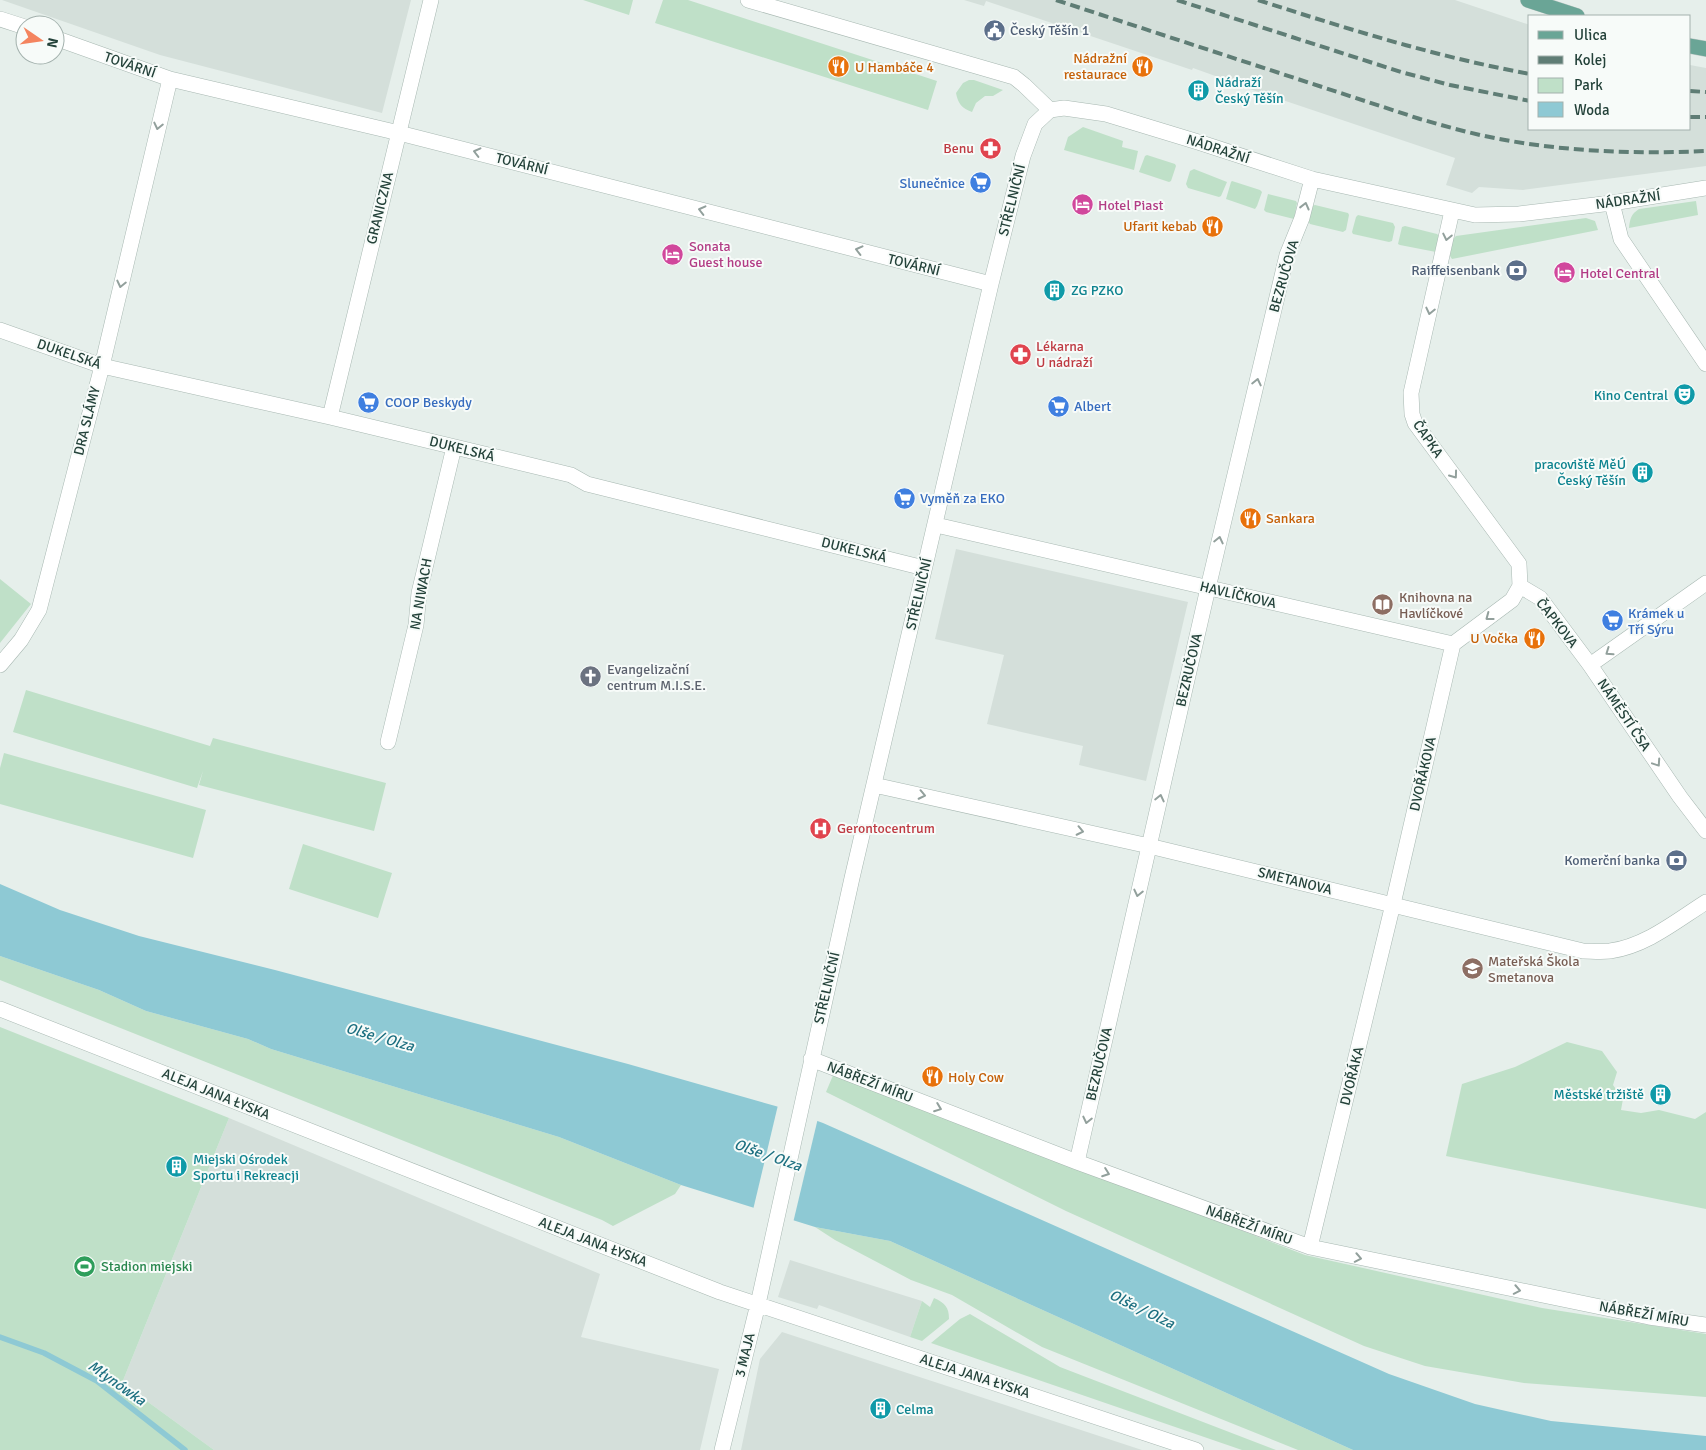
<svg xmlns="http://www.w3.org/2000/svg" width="1706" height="1450" viewBox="0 0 1706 1450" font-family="Signika,sans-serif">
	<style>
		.built { fill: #d4dfda }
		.green { fill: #bfe0c8 }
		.water { fill: #8ec9d4 }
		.pier { fill: #e6efeb }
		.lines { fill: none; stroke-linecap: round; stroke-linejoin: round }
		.stream { stroke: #8ec9d4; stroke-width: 5.5 }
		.minor-casing { stroke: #a8b8b2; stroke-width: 16 }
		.major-casing { stroke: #c2cac8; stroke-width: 16 }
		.minor { stroke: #fff; stroke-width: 15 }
		.major { stroke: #6aa596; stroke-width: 15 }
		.rail { stroke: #5f7d75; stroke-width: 4; stroke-dasharray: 10 5; stroke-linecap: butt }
		.oneway { stroke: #92a09c }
		.labels { text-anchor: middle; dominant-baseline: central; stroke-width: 4; stroke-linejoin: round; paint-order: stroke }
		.service-label { font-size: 14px; fill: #4e5e75; stroke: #f7fbf9; text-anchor: end }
		.food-label { font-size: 14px; fill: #c56008; stroke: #f7fbf9; text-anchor: end }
		.street-label { font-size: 14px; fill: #24423a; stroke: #f7fbf9 }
		.culture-label { font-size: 14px; fill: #0d838f; stroke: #f7fbf9; text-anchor: start }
		.health-label { font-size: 14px; fill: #be3a42; stroke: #f7fbf9; text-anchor: start }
		.shop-label { font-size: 14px; fill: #366cbe; stroke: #f7fbf9; text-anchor: start }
		.hotel-label { font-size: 14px; fill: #b23c85; stroke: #f7fbf9; text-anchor: start }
		.education-label { font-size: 14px; fill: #785e54; stroke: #f7fbf9; text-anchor: start }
		.worship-label { font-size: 14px; fill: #5b616d; stroke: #f7fbf9; text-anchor: start }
		.leisure-label { font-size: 14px; fill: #27864d; stroke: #f7fbf9; text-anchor: start }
		.water-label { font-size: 15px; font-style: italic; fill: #1c6f80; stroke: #f7fbf9 }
	</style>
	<rect width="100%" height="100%" fill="#e6efeb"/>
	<path class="built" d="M2 0H411L382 113 160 55Z
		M964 0H1455L1530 25V129H1690V65L1706 68V166L1523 190 1479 187 1472 193 1446 185 1455 158 1235 84V83L1193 68 1192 70 986 1 984 6Z
		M956 549 1188 602 1146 781 1079 765 1083 746 987 724 1004 655 935 639Z
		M229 1118 600 1274 581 1337 719 1369 700 1450H214L122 1383Z
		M790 1260 922 1301 910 1337 819 1305 817 1309 778 1297Z
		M782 1332 1142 1450H741L760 1359Z"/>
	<path class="green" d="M583 0H633L629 15Z
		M663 0H688L937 81 928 110 655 23Z
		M969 80H974L1003 90 993 96H985L976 103 972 112C962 108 958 104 956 93L963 83Z
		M1083 127 1123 141 1122 147 1138 151 1134 170 1064 150 1068 137Z
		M1147 155 1175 164 1176 166 1171 181 1169 182 1139 172 1145 156Z
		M1194 169 1227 182 1221 196 1219 197 1188 188 1186 184 1190 171Z
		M1232 181 1260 190 1262 192 1257 206 1255 209 1226 199 1231 182Z
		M1268 194 1296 201 1297 203 1294 219 1266 212 1264 210Z
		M1696 201 1698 215 1629 228C1630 219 1631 214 1639 209Z
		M1315 205 1348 213 1349 215 1346 230 1343 232 1310 224 1308 221 1312 206Z
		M1358 215 1393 223 1395 227 1392 241 1389 242 1353 234 1352 232 1356 217Z
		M1586 218 1595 221 1598 230 1452 259 1450 256 1453 239 1456 236Z
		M1405 226 1437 234 1439 236 1436 252 1400 245 1398 244 1402 227Z
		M0 579 31 604 0 643Z
		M26 690 210 746 213 738 386 783 374 831 199 785 203 771 197 788 13 732Z
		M4 753 206 810 193 858 0 804V768Z
		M303 844 392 873 378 918 289 889Z
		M0 956 99 990 146 1011 248 1039 271 1049 559 1137 681 1185 675 1194 613 1226 602 1220 0 980Z
		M0 1027 229 1118 122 1383 214 1450H0Z
		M1567 1042 1602 1051 1617 1072 1613 1085 1623 1099 1621 1110 1641 1113 1659 1110 1695 1119 1706 1112V1209L1446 1156 1462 1084 1515 1067Z
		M834 1073 1305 1255 1542 1308 1706 1334V1397L1524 1383 1425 1366 1364 1346 1066 1211 826 1092Z
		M815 1227 890 1241 1353 1450H1298L1042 1347 952 1295 911 1280 835 1240Z
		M934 1298C945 1303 949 1307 949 1319L922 1341 910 1337 922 1301 930 1307Z
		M970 1314 1060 1367 1276 1450H1242L931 1343 960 1319Z"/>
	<path class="water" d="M0 884 60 910 139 936 275 970 628 1064 779 1107 823 1123 1389 1374 1475 1404 1551 1421 1706 1436V1450H1353L890 1241 815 1227 681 1185 559 1137 271 1049 248 1039 146 1011 99 990 0 956Z"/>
	<path class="pier" d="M778 1105 818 1118 793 1223 753 1210Z"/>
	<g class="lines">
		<path class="stream" d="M0 1337 44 1353 97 1381 185 1450"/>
		<defs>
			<path id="minor" d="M748 0 1014 77 1024 85 1050 110
				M0 19 25 27
				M55 38 170 79 399 133 991 284
				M1050 110 1064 108 1106 114 1198 142 1312 179 1475 215 1519 214 1612 203 1706 188
				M1612 203 1621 239 1706 364
				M1452 211 1411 393 1412 414 1415 423 1519 564 1520 586
				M0 330 102 366 330 417 571 475 587 484 924 568
				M330 417 431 0
				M936 525 1453 644 1512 600 1520 586
				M1520 586 1540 598 1590 665 1680 797 1706 831
				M0 665 21 640 39 610 102 366 170 79
				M1590 665 1706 583
				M388 742 416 625 419 593 454 447
				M874 785 1149 846 1583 951C1591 951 1601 952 1610 951 1646 946 1676 921 1706 902
				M0 1009 720 1292 1196 1450
				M811 1059 1077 1162 1310 1247 1649 1317 1706 1325
				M1077 1162 1208 588 1287 255 1302 218 1312 179
				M1310 1247 1393 904 1453 644
				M722 1450 758 1304 852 878 991 284 1023 156 1035 124 1050 110"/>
			<path id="major" d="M1528 0 1577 16
				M1690 46 1706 49"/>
		</defs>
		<use href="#minor" class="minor-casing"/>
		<use href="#major" class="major-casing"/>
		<use href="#minor" class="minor"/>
		<use href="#major" class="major"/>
		<path class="rail" d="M1056 0 1420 119C1448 127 1476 135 1505 140 1571 152 1639 154 1706 151
			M1177 0 1401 72 1450 85 1530 101
			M1258 0C1348 29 1437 57 1530 74
			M1690 91 1706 92
			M1690 117H1706"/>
	</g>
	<defs><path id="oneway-chevron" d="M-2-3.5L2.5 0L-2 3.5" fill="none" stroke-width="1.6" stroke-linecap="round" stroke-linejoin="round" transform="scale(1.25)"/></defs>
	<g class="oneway">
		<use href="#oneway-chevron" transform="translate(158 126) rotate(103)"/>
		<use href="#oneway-chevron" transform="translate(477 152) rotate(-166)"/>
		<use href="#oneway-chevron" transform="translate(1305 206) rotate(-76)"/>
		<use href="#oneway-chevron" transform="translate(702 210) rotate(-166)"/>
		<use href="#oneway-chevron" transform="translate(1447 237) rotate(102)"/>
		<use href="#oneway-chevron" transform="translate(859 250) rotate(-166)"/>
		<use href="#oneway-chevron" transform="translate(121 284) rotate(103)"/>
		<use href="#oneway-chevron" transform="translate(1430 311) rotate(103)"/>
		<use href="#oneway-chevron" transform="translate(1257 382) rotate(-77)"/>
		<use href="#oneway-chevron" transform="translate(1454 475) rotate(54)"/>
		<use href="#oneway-chevron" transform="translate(1219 540) rotate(-77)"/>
		<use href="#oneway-chevron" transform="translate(1489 617) rotate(143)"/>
		<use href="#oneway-chevron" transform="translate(1609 652) rotate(145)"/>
		<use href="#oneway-chevron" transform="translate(1657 763) rotate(56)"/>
		<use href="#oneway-chevron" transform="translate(922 795) rotate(12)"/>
		<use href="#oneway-chevron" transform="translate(1160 798) rotate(-77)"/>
		<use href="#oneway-chevron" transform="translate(1080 831) rotate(12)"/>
		<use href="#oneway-chevron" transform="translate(1138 893) rotate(103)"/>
		<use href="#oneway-chevron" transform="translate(938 1108) rotate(21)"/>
		<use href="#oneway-chevron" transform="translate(1087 1120) rotate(103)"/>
		<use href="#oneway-chevron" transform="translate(1106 1173) rotate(20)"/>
		<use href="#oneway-chevron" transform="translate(1358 1258) rotate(11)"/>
		<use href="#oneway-chevron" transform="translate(1517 1290) rotate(11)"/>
	</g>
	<defs>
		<symbol id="civic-disc" viewBox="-11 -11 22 22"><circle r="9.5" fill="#5c6f8a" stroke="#f7fbf9"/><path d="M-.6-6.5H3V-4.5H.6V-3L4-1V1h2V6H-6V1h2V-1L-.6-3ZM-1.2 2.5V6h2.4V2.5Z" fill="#fff"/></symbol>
		<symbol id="restaurant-disc" viewBox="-11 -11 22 22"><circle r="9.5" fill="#e8710a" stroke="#f7fbf9"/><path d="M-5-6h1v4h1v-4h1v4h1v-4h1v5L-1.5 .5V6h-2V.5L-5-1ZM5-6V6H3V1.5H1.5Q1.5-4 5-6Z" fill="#fff"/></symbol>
		<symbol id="building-disc" viewBox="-11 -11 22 22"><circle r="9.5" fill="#0f9aa8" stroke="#f7fbf9"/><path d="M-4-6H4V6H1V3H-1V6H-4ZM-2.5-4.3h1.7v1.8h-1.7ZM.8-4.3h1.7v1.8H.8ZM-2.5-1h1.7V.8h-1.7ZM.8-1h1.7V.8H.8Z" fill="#fff"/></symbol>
		<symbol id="pharmacy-disc" viewBox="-11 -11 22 22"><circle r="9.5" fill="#e0444e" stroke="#f7fbf9"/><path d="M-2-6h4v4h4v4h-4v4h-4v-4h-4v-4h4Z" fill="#fff"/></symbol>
		<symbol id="supermarket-disc" viewBox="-11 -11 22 22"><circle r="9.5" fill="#3f7fe0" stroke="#f7fbf9"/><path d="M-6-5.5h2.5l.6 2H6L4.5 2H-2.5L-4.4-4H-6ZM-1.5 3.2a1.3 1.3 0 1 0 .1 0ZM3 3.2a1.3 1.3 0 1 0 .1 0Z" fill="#fff"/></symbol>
		<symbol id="hotel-disc" viewBox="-11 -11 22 22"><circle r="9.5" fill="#d1479c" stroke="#f7fbf9"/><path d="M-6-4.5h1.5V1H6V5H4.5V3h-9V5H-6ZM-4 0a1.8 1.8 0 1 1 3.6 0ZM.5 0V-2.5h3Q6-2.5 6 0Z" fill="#fff"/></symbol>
		<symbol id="bank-disc" viewBox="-11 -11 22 22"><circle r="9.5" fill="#5c6f8a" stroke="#f7fbf9"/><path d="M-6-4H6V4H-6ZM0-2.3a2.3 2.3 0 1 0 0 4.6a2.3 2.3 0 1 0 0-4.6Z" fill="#fff"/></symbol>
		<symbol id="theatre-disc" viewBox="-11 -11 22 22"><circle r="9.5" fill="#0f9aa8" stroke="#f7fbf9"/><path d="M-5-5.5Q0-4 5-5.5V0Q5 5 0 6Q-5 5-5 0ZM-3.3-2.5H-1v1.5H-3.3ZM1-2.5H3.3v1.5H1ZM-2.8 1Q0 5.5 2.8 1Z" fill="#fff"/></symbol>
		<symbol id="library-disc" viewBox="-11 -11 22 22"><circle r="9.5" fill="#8d6e63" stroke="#f7fbf9"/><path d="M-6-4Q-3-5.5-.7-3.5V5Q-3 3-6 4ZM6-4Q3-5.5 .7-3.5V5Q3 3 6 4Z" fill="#fff"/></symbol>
		<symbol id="church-disc" viewBox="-11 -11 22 22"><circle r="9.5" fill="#6b7280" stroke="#f7fbf9"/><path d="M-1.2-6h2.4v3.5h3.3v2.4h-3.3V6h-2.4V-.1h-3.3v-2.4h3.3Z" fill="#fff"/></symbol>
		<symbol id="hospital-disc" viewBox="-11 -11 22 22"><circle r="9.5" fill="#e0444e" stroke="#f7fbf9"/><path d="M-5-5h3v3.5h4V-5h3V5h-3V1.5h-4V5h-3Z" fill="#fff"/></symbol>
		<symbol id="school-disc" viewBox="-11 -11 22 22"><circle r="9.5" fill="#8d6e63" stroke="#f7fbf9"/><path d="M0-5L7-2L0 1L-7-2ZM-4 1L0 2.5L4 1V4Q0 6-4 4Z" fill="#fff"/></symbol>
		<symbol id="stadium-disc" viewBox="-11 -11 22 22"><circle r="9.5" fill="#2e9e5b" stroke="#f7fbf9"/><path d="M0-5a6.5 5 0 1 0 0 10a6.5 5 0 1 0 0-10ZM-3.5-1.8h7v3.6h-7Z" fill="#fff"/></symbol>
	</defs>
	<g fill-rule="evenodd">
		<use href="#civic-disc" x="982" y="18" width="25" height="25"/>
		<use href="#restaurant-disc" x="1130" y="54" width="25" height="25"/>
		<use href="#restaurant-disc" x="826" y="54" width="25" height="25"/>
		<use href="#building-disc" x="1186" y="78" width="25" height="25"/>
		<use href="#pharmacy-disc" x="978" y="136" width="25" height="25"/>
		<use href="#supermarket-disc" x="968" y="170" width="25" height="25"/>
		<use href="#hotel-disc" x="1070" y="192" width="25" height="25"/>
		<use href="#restaurant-disc" x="1200" y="214" width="25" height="25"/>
		<use href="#hotel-disc" x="660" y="242" width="25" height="25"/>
		<use href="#bank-disc" x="1504" y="258" width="25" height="25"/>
		<use href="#hotel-disc" x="1552" y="260" width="25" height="25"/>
		<use href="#building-disc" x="1042" y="278" width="25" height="25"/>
		<use href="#pharmacy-disc" x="1008" y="342" width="25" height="25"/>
		<use href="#theatre-disc" x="1672" y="382" width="25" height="25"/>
		<use href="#supermarket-disc" x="356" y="390" width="25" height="25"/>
		<use href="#supermarket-disc" x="1046" y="394" width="25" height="25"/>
		<use href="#building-disc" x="1630" y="460" width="25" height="25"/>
		<use href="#supermarket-disc" x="892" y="486" width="25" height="25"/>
		<use href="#restaurant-disc" x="1238" y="506" width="25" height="25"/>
		<use href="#library-disc" x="1370" y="592" width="25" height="25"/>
		<use href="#supermarket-disc" x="1600" y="608" width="25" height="25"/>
		<use href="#restaurant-disc" x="1522" y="626" width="25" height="25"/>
		<use href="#church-disc" x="578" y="664" width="25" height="25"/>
		<use href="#hospital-disc" x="808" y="816" width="25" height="25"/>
		<use href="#bank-disc" x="1664" y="848" width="25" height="25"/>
		<use href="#school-disc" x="1460" y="956" width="25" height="25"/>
		<use href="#restaurant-disc" x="920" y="1064" width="25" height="25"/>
		<use href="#building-disc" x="1648" y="1082" width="25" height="25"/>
		<use href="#building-disc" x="164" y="1154" width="25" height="25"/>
		<use href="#stadium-disc" x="72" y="1254" width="25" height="25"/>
		<use href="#building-disc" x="868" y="1396" width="25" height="25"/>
	</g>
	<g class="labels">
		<g class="service-label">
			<text x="1010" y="30" text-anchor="start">Český Těšín 1</text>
			<text x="1500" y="270">Raiffeisenbank</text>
			<text x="1660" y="860">Komerční banka</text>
		</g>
		<g class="food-label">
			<text x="1127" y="58">Nádražní<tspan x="1127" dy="16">restaurace</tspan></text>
			<text x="855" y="67" text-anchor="start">U Hambáče 4</text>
			<text x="1197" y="226">Ufarit kebab</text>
			<text x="1266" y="518" text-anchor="start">Sankara</text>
			<text x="1518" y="638">U Vočka</text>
			<text x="948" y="1077" text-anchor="start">Holy Cow</text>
		</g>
		<g class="street-label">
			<text transform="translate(130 65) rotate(19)">TOVÁRNÍ</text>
			<text transform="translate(1218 149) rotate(18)">NÁDRAŽNÍ</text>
			<text transform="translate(522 164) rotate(14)">TOVÁRNÍ</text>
			<text transform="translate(1012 200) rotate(-76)">STŘELNIČNÍ</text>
			<text transform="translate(1628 200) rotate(-8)">NÁDRAŽNÍ</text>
			<text transform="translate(380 208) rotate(-76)">GRANICZNA</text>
			<text transform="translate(914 265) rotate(14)">TOVÁRNÍ</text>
			<text transform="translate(1284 276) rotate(-74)">BEZRUČOVA</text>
			<text transform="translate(69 354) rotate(19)">DUKELSKÁ</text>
			<text transform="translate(87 421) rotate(-76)">DRA SLÁMY</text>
			<text transform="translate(1428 439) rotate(56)">ČAPKA</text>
			<text transform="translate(462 449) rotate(14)">DUKELSKÁ</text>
			<text transform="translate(854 550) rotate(14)">DUKELSKÁ</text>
			<text transform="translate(421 594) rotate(-80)">NA NIWACH</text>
			<text transform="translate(919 594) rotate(-77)">STŘELNIČNÍ</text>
			<text transform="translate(1238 595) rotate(13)">HAVLÍČKOVA</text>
			<text transform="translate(1557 623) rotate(52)">ČAPKOVA</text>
			<text transform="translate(1189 670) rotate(-77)">BEZRUČOVA</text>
			<text transform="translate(1624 715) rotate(56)">NÁMĚSTÍ ČSA</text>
			<text transform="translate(1423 774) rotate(-77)">DVOŘÁKOVA</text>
			<text transform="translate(1295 881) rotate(14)">SMETANOVA</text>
			<text transform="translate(827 988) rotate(-77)">STŘELNIČNÍ</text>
			<text transform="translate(1099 1064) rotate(-77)">BEZRUČOVA</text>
			<text transform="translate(1352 1076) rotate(-76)">DVOŘÁKA</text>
			<text transform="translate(870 1082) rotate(21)">NÁBŘEŽÍ MÍRU</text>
			<text transform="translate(216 1094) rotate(22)">ALEJA JANA ŁYSKA</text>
			<text transform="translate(1249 1225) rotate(20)">NÁBŘEŽÍ MÍRU</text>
			<text transform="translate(593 1242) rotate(21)">ALEJA JANA ŁYSKA</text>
			<text transform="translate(1644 1314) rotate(10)">NÁBŘEŽÍ MÍRU</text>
			<text transform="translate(745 1355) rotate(-76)">3 MAJA</text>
			<text transform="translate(975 1376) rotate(18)">ALEJA JANA ŁYSKA</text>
		</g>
		<g class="culture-label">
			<text x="1215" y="82">Nádraží<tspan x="1215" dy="16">Český Těšín</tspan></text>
			<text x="1071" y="290">ZG PZKO</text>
			<text x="1668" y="395" text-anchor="end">Kino Central</text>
			<text x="1626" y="464" text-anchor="end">pracoviště MěÚ<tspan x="1626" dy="16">Český Těšín</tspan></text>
			<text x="1644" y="1094" text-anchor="end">Městské tržiště</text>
			<text x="193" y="1159">Miejski Ośrodek<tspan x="193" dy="16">Sportu i Rekreacji</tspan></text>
			<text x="896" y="1409">Celma</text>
		</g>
		<g class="health-label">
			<text x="974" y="148" text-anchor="end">Benu</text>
			<text x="1036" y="346">Lékarna<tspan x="1036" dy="16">U nádraží</tspan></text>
			<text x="837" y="828">Gerontocentrum</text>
		</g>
		<g class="shop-label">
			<text x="965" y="183" text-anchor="end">Slunečnice</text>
			<text x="385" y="402">COOP Beskydy</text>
			<text x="1074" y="406">Albert</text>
			<text x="920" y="498">Vyměň za EKO</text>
			<text x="1628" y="613">Krámek u<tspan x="1628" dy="16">Tří Sýru</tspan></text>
		</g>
		<g class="hotel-label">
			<text x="1098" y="205">Hotel Piast</text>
			<text x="689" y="246">Sonata<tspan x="689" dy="16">Guest house</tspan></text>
			<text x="1580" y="273">Hotel Central</text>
		</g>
		<g class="education-label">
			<text x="1399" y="597">Knihovna na<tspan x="1399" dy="16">Havlíčkové</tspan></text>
			<text x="1488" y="961">Mateřská Škola<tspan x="1488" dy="16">Smetanova</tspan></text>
		</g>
		<g class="worship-label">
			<text x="607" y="669">Evangelizační<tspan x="607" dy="16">centrum M.I.S.E.</tspan></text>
		</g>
		<g class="leisure-label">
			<text x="101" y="1266">Stadion miejski</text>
		</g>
		<g class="water-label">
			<text transform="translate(380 1037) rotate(16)">Olše / Olza</text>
			<text transform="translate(768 1155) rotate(19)">Olše / Olza</text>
			<text transform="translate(1142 1309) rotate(26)">Olše / Olza</text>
			<text transform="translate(117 1383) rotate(35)">Młynówka</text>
		</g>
	</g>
	<rect x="1528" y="15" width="162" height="115" fill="#f7fbf9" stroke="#a3b1ad"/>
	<rect x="1538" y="31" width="25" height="8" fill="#6aa596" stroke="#a3b1ad"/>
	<text x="1574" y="40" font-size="15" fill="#24423a">Ulica</text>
	<rect x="1538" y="56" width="25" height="8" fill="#5f7d75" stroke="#a3b1ad"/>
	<text x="1574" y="65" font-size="15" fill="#24423a">Kolej</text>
	<rect x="1538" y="78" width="25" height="15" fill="#bfe0c8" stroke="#a3b1ad"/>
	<text x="1574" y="90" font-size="15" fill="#24423a">Park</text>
	<rect x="1538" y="102" width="25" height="15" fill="#8ec9d4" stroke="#a3b1ad"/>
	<text x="1574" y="115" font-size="15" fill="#24423a">Woda</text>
	<g transform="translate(40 40) rotate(103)"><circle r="24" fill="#f7fbf9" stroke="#a3b1ad"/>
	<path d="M0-4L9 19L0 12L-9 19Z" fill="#f4845f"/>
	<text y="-8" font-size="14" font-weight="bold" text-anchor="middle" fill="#24423a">N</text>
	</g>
</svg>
